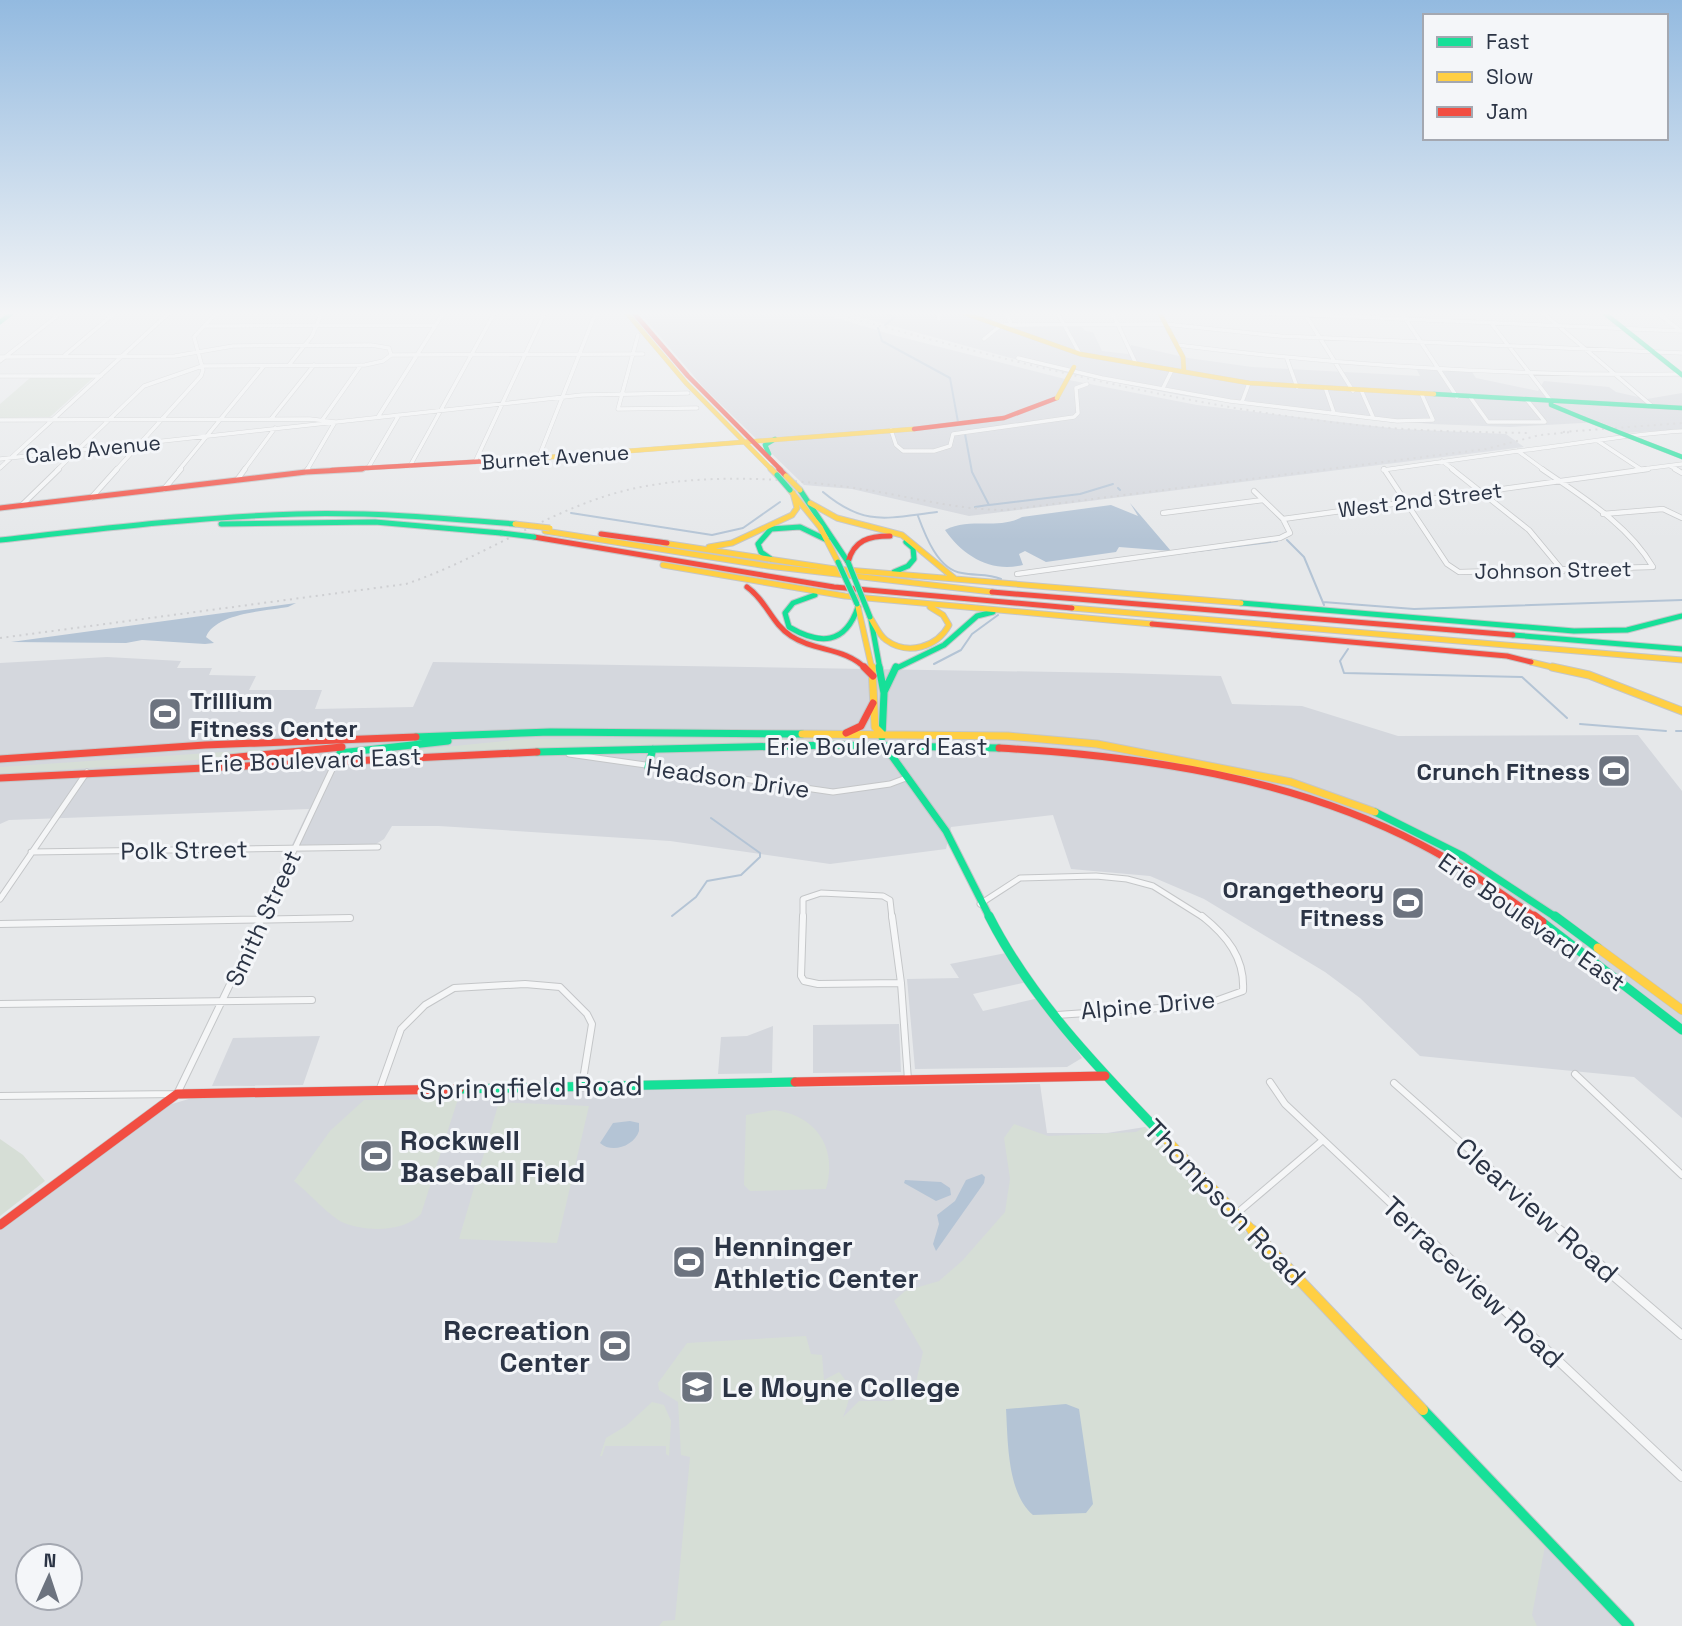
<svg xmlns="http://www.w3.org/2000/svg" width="1682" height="1626" viewBox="0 0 1682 1626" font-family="'Space Grotesk',sans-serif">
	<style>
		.built { fill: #d4d7dd; fill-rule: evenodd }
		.green { fill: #d6ded6 }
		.water { fill: #b4c4d5 }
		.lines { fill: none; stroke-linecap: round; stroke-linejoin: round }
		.stream { stroke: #b4c4d5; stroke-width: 2 }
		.street-far4-casing { stroke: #c4c6c8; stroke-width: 4.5 }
		.street-far3-casing { stroke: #c4c6c8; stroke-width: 6 }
		.street-far2-casing { stroke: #c4c6c8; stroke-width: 7 }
		.street-far1-casing { stroke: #c4c6c8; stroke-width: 8 }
		.street-casing { stroke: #c4c6c8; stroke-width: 10 }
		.fast-far4-casing { stroke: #c4c6c8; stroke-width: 5 }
		.fast-far3-casing { stroke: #c4c6c8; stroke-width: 7 }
		.fast-far2-casing { stroke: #c4c6c8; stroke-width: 9 }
		.fast-far1-casing { stroke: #c4c6c8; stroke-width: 10 }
		.fast-casing { stroke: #c4c6c8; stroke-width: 12 }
		.slow-far4-casing { stroke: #c4c6c8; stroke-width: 5 }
		.slow-far3-casing { stroke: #c4c6c8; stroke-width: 7 }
		.slow-far2-casing { stroke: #c4c6c8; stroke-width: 9 }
		.slow-far1-casing { stroke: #c4c6c8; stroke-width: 10 }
		.slow-casing { stroke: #c4c6c8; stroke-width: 12 }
		.jam-far3-casing { stroke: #c4c6c8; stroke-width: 5 }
		.jam-far2-casing { stroke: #c4c6c8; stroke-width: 7 }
		.jam-far1-casing { stroke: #c4c6c8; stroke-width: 9 }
		.jam-casing { stroke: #c4c6c8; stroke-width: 10 }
		.street-far4 { stroke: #f5f6f7; stroke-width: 3.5 }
		.street-far3 { stroke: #f5f6f7; stroke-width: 4.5 }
		.street-far2 { stroke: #f5f6f7; stroke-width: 5 }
		.street-far1 { stroke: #f5f6f7; stroke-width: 6 }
		.street { stroke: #f5f6f7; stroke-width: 8 }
		.fast-far4 { stroke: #16e098; stroke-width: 4.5 }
		.fast-far3 { stroke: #16e098; stroke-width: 5 }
		.fast-far2 { stroke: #16e098; stroke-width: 7 }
		.fast-far1 { stroke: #16e098; stroke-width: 9 }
		.fast { stroke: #16e098; stroke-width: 10 }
		.slow-far4 { stroke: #ffcf43; stroke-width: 4.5 }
		.slow-far3 { stroke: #ffcf43; stroke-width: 5 }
		.slow-far2 { stroke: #ffcf43; stroke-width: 7 }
		.slow-far1 { stroke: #ffcf43; stroke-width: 9 }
		.slow { stroke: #ffcf43; stroke-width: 10 }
		.jam-far3 { stroke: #f24e42; stroke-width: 4.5 }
		.jam-far2 { stroke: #f24e42; stroke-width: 5 }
		.jam-far1 { stroke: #f24e42; stroke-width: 7 }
		.jam { stroke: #f24e42; stroke-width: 9 }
		.rail { stroke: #cecfd2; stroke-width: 2; stroke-dasharray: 2 4.5; stroke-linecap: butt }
		.fast-bridge-far1-casing { stroke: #c4c6c8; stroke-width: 5; stroke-linecap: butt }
		.fast-bridge-casing { stroke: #c4c6c8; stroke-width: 7; stroke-linecap: butt }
		.slow-bridge-far1-casing { stroke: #c4c6c8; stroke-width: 5; stroke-linecap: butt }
		.slow-bridge-casing { stroke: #c4c6c8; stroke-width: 7; stroke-linecap: butt }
		.fast-bridge-far1 { stroke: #16e098; stroke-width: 4.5 }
		.fast-bridge { stroke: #16e098; stroke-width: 5 }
		.slow-bridge-far1 { stroke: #ffcf43; stroke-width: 4.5 }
		.slow-bridge { stroke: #ffcf43; stroke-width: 5 }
		.labels { text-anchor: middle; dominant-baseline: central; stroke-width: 6; stroke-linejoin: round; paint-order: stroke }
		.far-street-label { font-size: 21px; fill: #2b3445; stroke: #f4f6f9 }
		.poi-label { font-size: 24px; font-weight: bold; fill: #2b3445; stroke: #f4f6f9; text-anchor: end }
		.street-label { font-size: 24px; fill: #2b3445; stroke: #f4f6f9 }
		.near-street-label { font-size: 28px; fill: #2b3445; stroke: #f4f6f9 }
		.near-poi-label { font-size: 28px; font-weight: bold; fill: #2b3445; stroke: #f4f6f9; text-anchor: start }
	</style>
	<rect width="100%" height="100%" fill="#e6e8ea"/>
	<path class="built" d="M639 312H817L893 335 1069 380 1197 405 1399 429 1506 434 1524 447 969 516 852 489 804 485 704 388Z
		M841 312H968L1000 323H1070L1081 326 1085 331 1093 332 1102 351 1128 354 1131 345 1188 358 1252 367 1420 376 1416 368 1472 372 1476 378 1538 391 1544 381 1609 387 1616 392 1647 399 1682 393V429L1627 433 1600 422 1510 427 1431 424 1300 412 1184 396 1066 373Z
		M107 657 181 661 177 668H212L209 675 256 676 249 690H322L315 709 413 707 433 662 1118 673 1221 676 1232 704 1302 706 1398 736 1638 735 1682 791V1118L1634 1077 1420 1056 1360 998 1325 972 1204 899 1150 876 1071 869 1053 815 951 827 946 849 830 864 670 841 439 826H392L384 839 376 844 292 845 309 809 9 820 0 824V663Z
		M1006 953 1027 982 973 994 983 1011 1039 998 1082 1058 1067 1067 915 1069 907 979 959 978 950 964Z
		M899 1024 901 1072 813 1073V1025Z
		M773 1026 772 1073 718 1074 721 1037 747 1036Z
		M320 1036 303 1085 212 1086 233 1038Z
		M1040 1084 1047 1133H1107L1145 1127 1621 1626H0V1227L165 1106 199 1096ZM28 1556H70V1598H28Z"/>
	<path class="green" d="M30 378H93L50 417 0 418V404Z
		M524 739H867L353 756Z
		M327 745 177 762 0 774V767Z
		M458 1099 421 1214C404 1232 367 1232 344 1223 331 1218 307 1191 294 1181L330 1131 364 1100Z
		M499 1102 589 1106 557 1243 459 1239Z
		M774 1110C816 1115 838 1148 826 1189L750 1191 744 1185 746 1115Z
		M1014 1124 1048 1136 1136 1132 1145 1127 1545 1546 1532 1615 1537 1626H659L663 1621 675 1620 690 1457 681 1455 678 1402 659 1390 658 1383 687 1343 806 1336 811 1354 822 1355 824 1380 839 1372C854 1389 850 1398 843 1417L859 1401H892L916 1382 923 1352 894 1301 905 1291 939 1281 962 1261 1005 1212 1010 1179 1004 1138Z
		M0 1139 23 1155 45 1181 0 1216Z
		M652 1402 664 1405 671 1421 669 1456 666 1454V1446H605L602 1456H600L606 1438 626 1426Z"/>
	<path class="water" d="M1130 503 1171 551 1119 547 1116 552 1046 562 1025 551 1019 554 1023 565C991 573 963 556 945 530 970 517 1000 530 1022 517L1111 505 1138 516Z
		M296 603 288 607C266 611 215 613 206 637L214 643 205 644 142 640 126 643 11 642Z
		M630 1121 639 1123V1131C634 1146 612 1154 600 1143L613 1123Z
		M982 1174 985 1177 984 1183 936 1251 933 1244 939 1224 937 1215 955 1201 966 1180Z
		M905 1180 941 1182 950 1188 951 1195 936 1201 904 1183Z
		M1066 1404 1079 1409 1093 1504 1086 1513 1033 1515C1007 1493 1008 1441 1006 1409Z"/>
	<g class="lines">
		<path class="stream" d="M881 312 895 317 885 325
			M878 328 882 341 950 378 958 422
			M965 434 972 472 989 505 1080 494 1113 484
			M1118 488 1120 490
			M823 492C865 527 886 518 937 512
			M975 507 988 505
			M571 513 712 535 743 528 780 502
			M918 516C925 535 938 570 962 573 975 576 988 573 1001 579
			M1287 540 1304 557 1324 605
			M1172 554 1277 541
			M1323 602 1414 609 1682 600
			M1348 649 1340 661 1344 673 1522 677 1567 718
			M934 664 961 650 972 634 998 615
			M1580 724 1666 731
			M1676 731H1682
			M672 916 696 897 707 881 741 875 760 857V853L711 818"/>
		<defs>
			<path id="street-far4" d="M937 312 939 319
				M1006 312 1011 324
				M1057 312 1080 354
				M1112 312 1136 364
				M1240 312 1682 331
				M1401 312 1457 397
				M1542 312 1652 406
				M1656 312 1681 331
				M1305 314 1353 391
				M1491 323 1551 401
				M997 325 1165 324 1280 336 1682 353
				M204 326 436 325
				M638 335 618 409 697 408
				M984 339 1000 326
				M1177 345C1344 366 1514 376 1682 374
				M65 355 116 312
				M391 355 643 354
				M0 357 175 356 233 346 371 345 389 348 391 355
				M1018 358 1102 378 1230 401 1397 421 1433 420 1422 395
				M1287 359 1297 387
				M0 361 62 312
				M289 365 312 336 322 312
				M0 376H101
				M1163 388 1172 370
				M1326 390 1334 413
				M1362 392 1373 417
				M1470 397 1488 422H1545L1527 400
				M1242 402 1249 383
				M378 417 444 312
				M271 419 314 365
				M323 419 361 365
				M0 420 310 419 335 422 307 470
				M891 430 896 445 903 451H934L950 446 953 434 1074 417 1078 413 1076 388 1087 384
				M1598 441 1642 470
				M1518 451 1544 470
				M1518 451C1573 445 1627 434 1682 431
				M0 459 582 395 688 393
				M538 459 596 312
				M1442 461 1454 470
				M475 462 545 312
				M410 466 495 312
				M1670 466 1678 470
				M0 468 170 312
				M368 468 399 415
				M57 470 144 386 202 366 365 365 383 361 391 355
				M116 470 201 376 203 370 194 337 217 312
				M179 470 264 366
				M244 470 275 428
				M1383 470 1518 451
				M1635 470 1682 464"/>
			<path id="street-far3" d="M1384 469 1447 564 1459 572 1653 567C1628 524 1581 496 1542 469
				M1452 469 1529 530 1563 571
				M1675 469 1682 473
				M306 472 308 469
				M237 480 245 469
				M164 489 181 469
				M91 498 117 469
				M22 505 59 469
				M1163 513 1263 500
				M1603 514 1663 509 1682 518
				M1283 519 1648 469
				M1017 574 1280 538 1290 533 1283 519 1254 491"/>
			<path id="street-far2" d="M569 754 833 792 890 784 906 778
				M31 852 378 847
				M0 899 87 772
				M980 904 1020 878 1096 876 1127 879 1153 886 1204 918
				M262 918 337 759
				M803 918V899L821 893 883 896 890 900 892 918"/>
			<path id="street-far1" d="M803 916 801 976 804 981 818 984 901 983
				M892 916 901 983
				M0 924 350 918
				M901 983 908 1080
				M0 1004 312 1000
				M1057 1015 1204 1005 1243 991C1245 958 1227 936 1202 916
				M1575 1074 1682 1175
				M1270 1082 1285 1104 1421 1232
				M1394 1083 1562 1232
				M379 1091 401 1029 425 1005 454 988 525 984 560 987 587 1014 592 1024 582 1086
				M0 1096 177 1094 263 916
				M1236 1214 1323 1140"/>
			<path id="street" d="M1419 1230 1682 1477
				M1560 1230 1682 1335"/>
			<path id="fast-far4" d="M1603 312 1682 375
				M0 322 13 312
				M1434 394 1682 408
				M1551 401V405L1585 419
				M1641 441 1682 457
				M769 454 765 445 775 439"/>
			<path id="fast-far3" d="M800 490 848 562
				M221 524 375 522 501 533
				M0 540C99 529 198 517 297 514 370 512 443 518 515 524
				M771 559 761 552 758 544 771 529 800 527 827 540
				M894 572 908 566 914 559 913 548 906 542
				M815 595 793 603 785 613 789 627C820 645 845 645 858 607
				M1241 603 1574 631 1627 630 1682 616
				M871 620 880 669
				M1513 635 1682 649
				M895 669 944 645 977 616 993 612"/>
			<path id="fast-far2" d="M879 667 884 693 882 737
				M884 692 896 667
				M416 737 550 732 802 734
				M884 745 946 831 990 918
				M537 752 831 745 999 748
				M340 753 448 741
				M648 767 653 749
				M1375 812 1463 856 1557 918"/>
			<path id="fast-far1" d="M989 916C1032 1001 1102 1072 1167 1140
				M1555 916 1598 948
				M1542 922 1682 1030
				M459 1089 795 1082"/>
			<path id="fast" d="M1423 1410 1629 1626"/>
			<path id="slow-far4" d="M626 312 686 383 772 470
				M961 312 1080 354 1249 383 1434 394
				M1159 312 1183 357 1184 372
				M525 459 914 429"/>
			<path id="slow-far3" d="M771 469 777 475
				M790 490 820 527 838 562
				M810 503 837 518 902 535 954 578
				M545 531 768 566 992 592
				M663 543 835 569 1241 603
				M709 547 732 543 792 515 797 508 793 493
				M663 565 845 596 1152 624
				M858 607 872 669
				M1072 608 1682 660
				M870 617C875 625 879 635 886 640 908 656 937 647 949 625L943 615 930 607
				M1531 662 1560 669"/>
			<path id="slow-far2" d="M872 667 875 727 881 733
				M1552 667 1589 675 1682 711
				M802 734 1008 736 1097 744 1291 782 1375 812"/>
			<path id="slow-far1" d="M1598 948 1682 1010
				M1167 1140 1254 1232"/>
			<path id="slow" d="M1252 1230 1423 1410"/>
			<path id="jam-far3" d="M633 312 688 376 781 470
				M914 429 1004 418 1057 398
				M332 470 525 459"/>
			<path id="jam-far2" d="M779 469 786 476
				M0 508 306 472 362 469
				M601 534 667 543
				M534 537 834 587 1072 608
				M848 562C854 540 869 536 890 536
				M747 587C766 600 772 624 791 636 815 652 845 647 866 669
				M992 592 1513 635
				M1152 624 1507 656 1531 662"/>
			<path id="jam-far1" d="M864 667 873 676
				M846 733 861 726 873 703
				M999 748C1142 756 1291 777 1420 844 1461 865 1499 891 1536 918
				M229 758 342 747
				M0 759 205 745 416 737
				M0 778 537 752"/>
			<path id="jam" d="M1534 916 1542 922
				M795 1082 1105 1076
				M0 1225 177 1094 459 1089"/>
		</defs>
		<use href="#street-far4" class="street-far4-casing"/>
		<use href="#street-far3" class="street-far3-casing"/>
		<use href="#street-far2" class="street-far2-casing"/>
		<use href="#street-far1" class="street-far1-casing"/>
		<use href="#street" class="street-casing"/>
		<use href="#fast-far4" class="fast-far4-casing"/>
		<use href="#fast-far3" class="fast-far3-casing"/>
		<use href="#fast-far2" class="fast-far2-casing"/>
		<use href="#fast-far1" class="fast-far1-casing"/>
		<use href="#fast" class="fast-casing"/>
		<use href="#slow-far4" class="slow-far4-casing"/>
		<use href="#slow-far3" class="slow-far3-casing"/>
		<use href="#slow-far2" class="slow-far2-casing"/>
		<use href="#slow-far1" class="slow-far1-casing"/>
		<use href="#slow" class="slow-casing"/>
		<use href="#jam-far3" class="jam-far3-casing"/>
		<use href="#jam-far2" class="jam-far2-casing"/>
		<use href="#jam-far1" class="jam-far1-casing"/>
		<use href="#jam" class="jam-casing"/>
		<use href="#street-far4" class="street-far4"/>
		<use href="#street-far3" class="street-far3"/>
		<use href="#street-far2" class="street-far2"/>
		<use href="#street-far1" class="street-far1"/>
		<use href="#street" class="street"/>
		<use href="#fast-far4" class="fast-far4"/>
		<use href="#fast-far3" class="fast-far3"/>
		<use href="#fast-far2" class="fast-far2"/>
		<use href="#fast-far1" class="fast-far1"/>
		<use href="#fast" class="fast"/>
		<use href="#slow-far4" class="slow-far4"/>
		<use href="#slow-far3" class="slow-far3"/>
		<use href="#slow-far2" class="slow-far2"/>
		<use href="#slow-far1" class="slow-far1"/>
		<use href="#slow" class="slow"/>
		<use href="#jam-far3" class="jam-far3"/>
		<use href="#jam-far2" class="jam-far2"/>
		<use href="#jam-far1" class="jam-far1"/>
		<use href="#jam" class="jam"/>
		<path class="rail" d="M829 312C1000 359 1171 404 1348 424 1408 431 1468 432 1528 433
			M1563 432 1682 423
			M0 638 406 584C487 557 557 503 641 487 708 474 782 478 848 487 902 494 952 510 1006 510L1486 449 1540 435 1571 432"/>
		<defs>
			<path id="fast-bridge-far1" d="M1585 419 1641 441"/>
			<path id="fast-bridge" d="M777 475 790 490
				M501 533 534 537
				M838 562 857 604
				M848 562 870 617"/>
			<path id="slow-bridge-far1" d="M1057 398 1074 367"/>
			<path id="slow-bridge" d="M786 476 800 490
				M515 524 550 528"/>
		</defs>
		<use href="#fast-bridge-far1" class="fast-bridge-far1-casing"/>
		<use href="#fast-bridge" class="fast-bridge-casing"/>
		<use href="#slow-bridge-far1" class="slow-bridge-far1-casing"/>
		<use href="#slow-bridge" class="slow-bridge-casing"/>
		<use href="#fast-bridge-far1" class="fast-bridge-far1"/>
		<use href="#fast-bridge" class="fast-bridge"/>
		<use href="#slow-bridge-far1" class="slow-bridge-far1"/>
		<use href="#slow-bridge" class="slow-bridge"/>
	</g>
	<linearGradient id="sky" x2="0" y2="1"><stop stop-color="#93bae0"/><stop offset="0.58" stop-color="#f4f5f6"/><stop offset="1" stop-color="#f4f5f6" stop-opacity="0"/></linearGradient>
	<rect width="1682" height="540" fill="url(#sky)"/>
	<defs>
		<symbol id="stadium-square" viewBox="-11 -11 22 22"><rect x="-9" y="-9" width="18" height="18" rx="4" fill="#6c737f" stroke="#f4f6f9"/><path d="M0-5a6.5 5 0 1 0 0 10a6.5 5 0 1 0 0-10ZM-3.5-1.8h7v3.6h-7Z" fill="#fff"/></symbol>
		<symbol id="university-square" viewBox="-11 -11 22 22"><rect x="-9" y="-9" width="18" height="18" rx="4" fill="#6c737f" stroke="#f4f6f9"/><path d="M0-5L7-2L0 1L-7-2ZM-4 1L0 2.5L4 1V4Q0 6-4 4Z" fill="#fff"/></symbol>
	</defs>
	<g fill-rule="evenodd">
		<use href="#stadium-square" x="146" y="695" width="38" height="38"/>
		<use href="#stadium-square" x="1595" y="752" width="38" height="38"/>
		<use href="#stadium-square" x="1389" y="884" width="38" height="38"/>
		<use href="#stadium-square" x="357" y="1137" width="38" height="38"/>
		<use href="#stadium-square" x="670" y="1243" width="38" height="38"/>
		<use href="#stadium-square" x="596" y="1327" width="38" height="38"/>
		<use href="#university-square" x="678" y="1368" width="38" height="38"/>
	</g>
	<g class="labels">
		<g class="far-street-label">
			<text transform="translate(93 449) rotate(-6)">Caleb Avenue</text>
			<text transform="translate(555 457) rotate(-4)">Burnet Avenue</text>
			<text transform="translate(1420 500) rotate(-7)">West 2nd Street</text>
			<text transform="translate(1553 570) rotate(-1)">Johnson Street</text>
		</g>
		<g class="poi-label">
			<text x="190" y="700" text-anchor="start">Trillium<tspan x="190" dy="28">Fitness Center</tspan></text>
			<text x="1590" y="771">Crunch Fitness</text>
			<text x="1384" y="889">Orangetheory<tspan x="1384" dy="28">Fitness</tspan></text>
		</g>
		<g class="street-label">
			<text x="877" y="746">Erie Boulevard East</text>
			<text transform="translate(311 760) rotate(-2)">Erie Boulevard East</text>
			<text transform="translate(728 778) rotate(8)">Headson Drive</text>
			<text transform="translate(184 850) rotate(-1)">Polk Street</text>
			<text transform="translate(263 918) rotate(-65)">Smith Street</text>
			<text transform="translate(1532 922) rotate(35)">Erie Boulevard East</text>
			<text transform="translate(1148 1005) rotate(-5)">Alpine Drive</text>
		</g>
		<g class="near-street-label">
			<text transform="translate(531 1087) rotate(-1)">Springfield Road</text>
			<text transform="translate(1225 1202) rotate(46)">Thompson Road</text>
			<text transform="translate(1537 1210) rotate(41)">Clearview Road</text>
			<text transform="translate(1473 1282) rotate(43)">Terraceview Road</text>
		</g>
		<g class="near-poi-label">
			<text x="400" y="1140">Rockwell<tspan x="400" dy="32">Baseball Field</tspan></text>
			<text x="714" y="1246">Henninger<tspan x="714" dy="32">Athletic Center</tspan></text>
			<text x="590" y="1330" text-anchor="end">Recreation<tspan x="590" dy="32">Center</tspan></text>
			<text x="722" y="1387">Le Moyne College</text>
		</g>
	</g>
	<rect x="1423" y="14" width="245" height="126" fill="#f4f6f9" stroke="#a4a8b1" stroke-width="2"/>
	<rect x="1437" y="37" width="35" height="10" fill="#16e098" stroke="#a4a8b1" stroke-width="2"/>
	<text x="1486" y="49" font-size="21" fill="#2b3445">Fast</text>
	<rect x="1437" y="72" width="35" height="10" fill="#ffcf43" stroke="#a4a8b1" stroke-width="2"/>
	<text x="1486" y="84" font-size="21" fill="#2b3445">Slow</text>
	<rect x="1437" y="107" width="35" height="10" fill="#f24e42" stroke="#a4a8b1" stroke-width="2"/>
	<text x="1486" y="119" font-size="21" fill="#2b3445">Jam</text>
	<g transform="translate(49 1577) rotate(3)"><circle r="33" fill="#f4f6f9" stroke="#a4a8b1" stroke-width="2"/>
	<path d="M0-5L12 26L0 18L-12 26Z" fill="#6c737f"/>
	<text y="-10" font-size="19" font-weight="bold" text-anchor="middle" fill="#2b3445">N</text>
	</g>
</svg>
